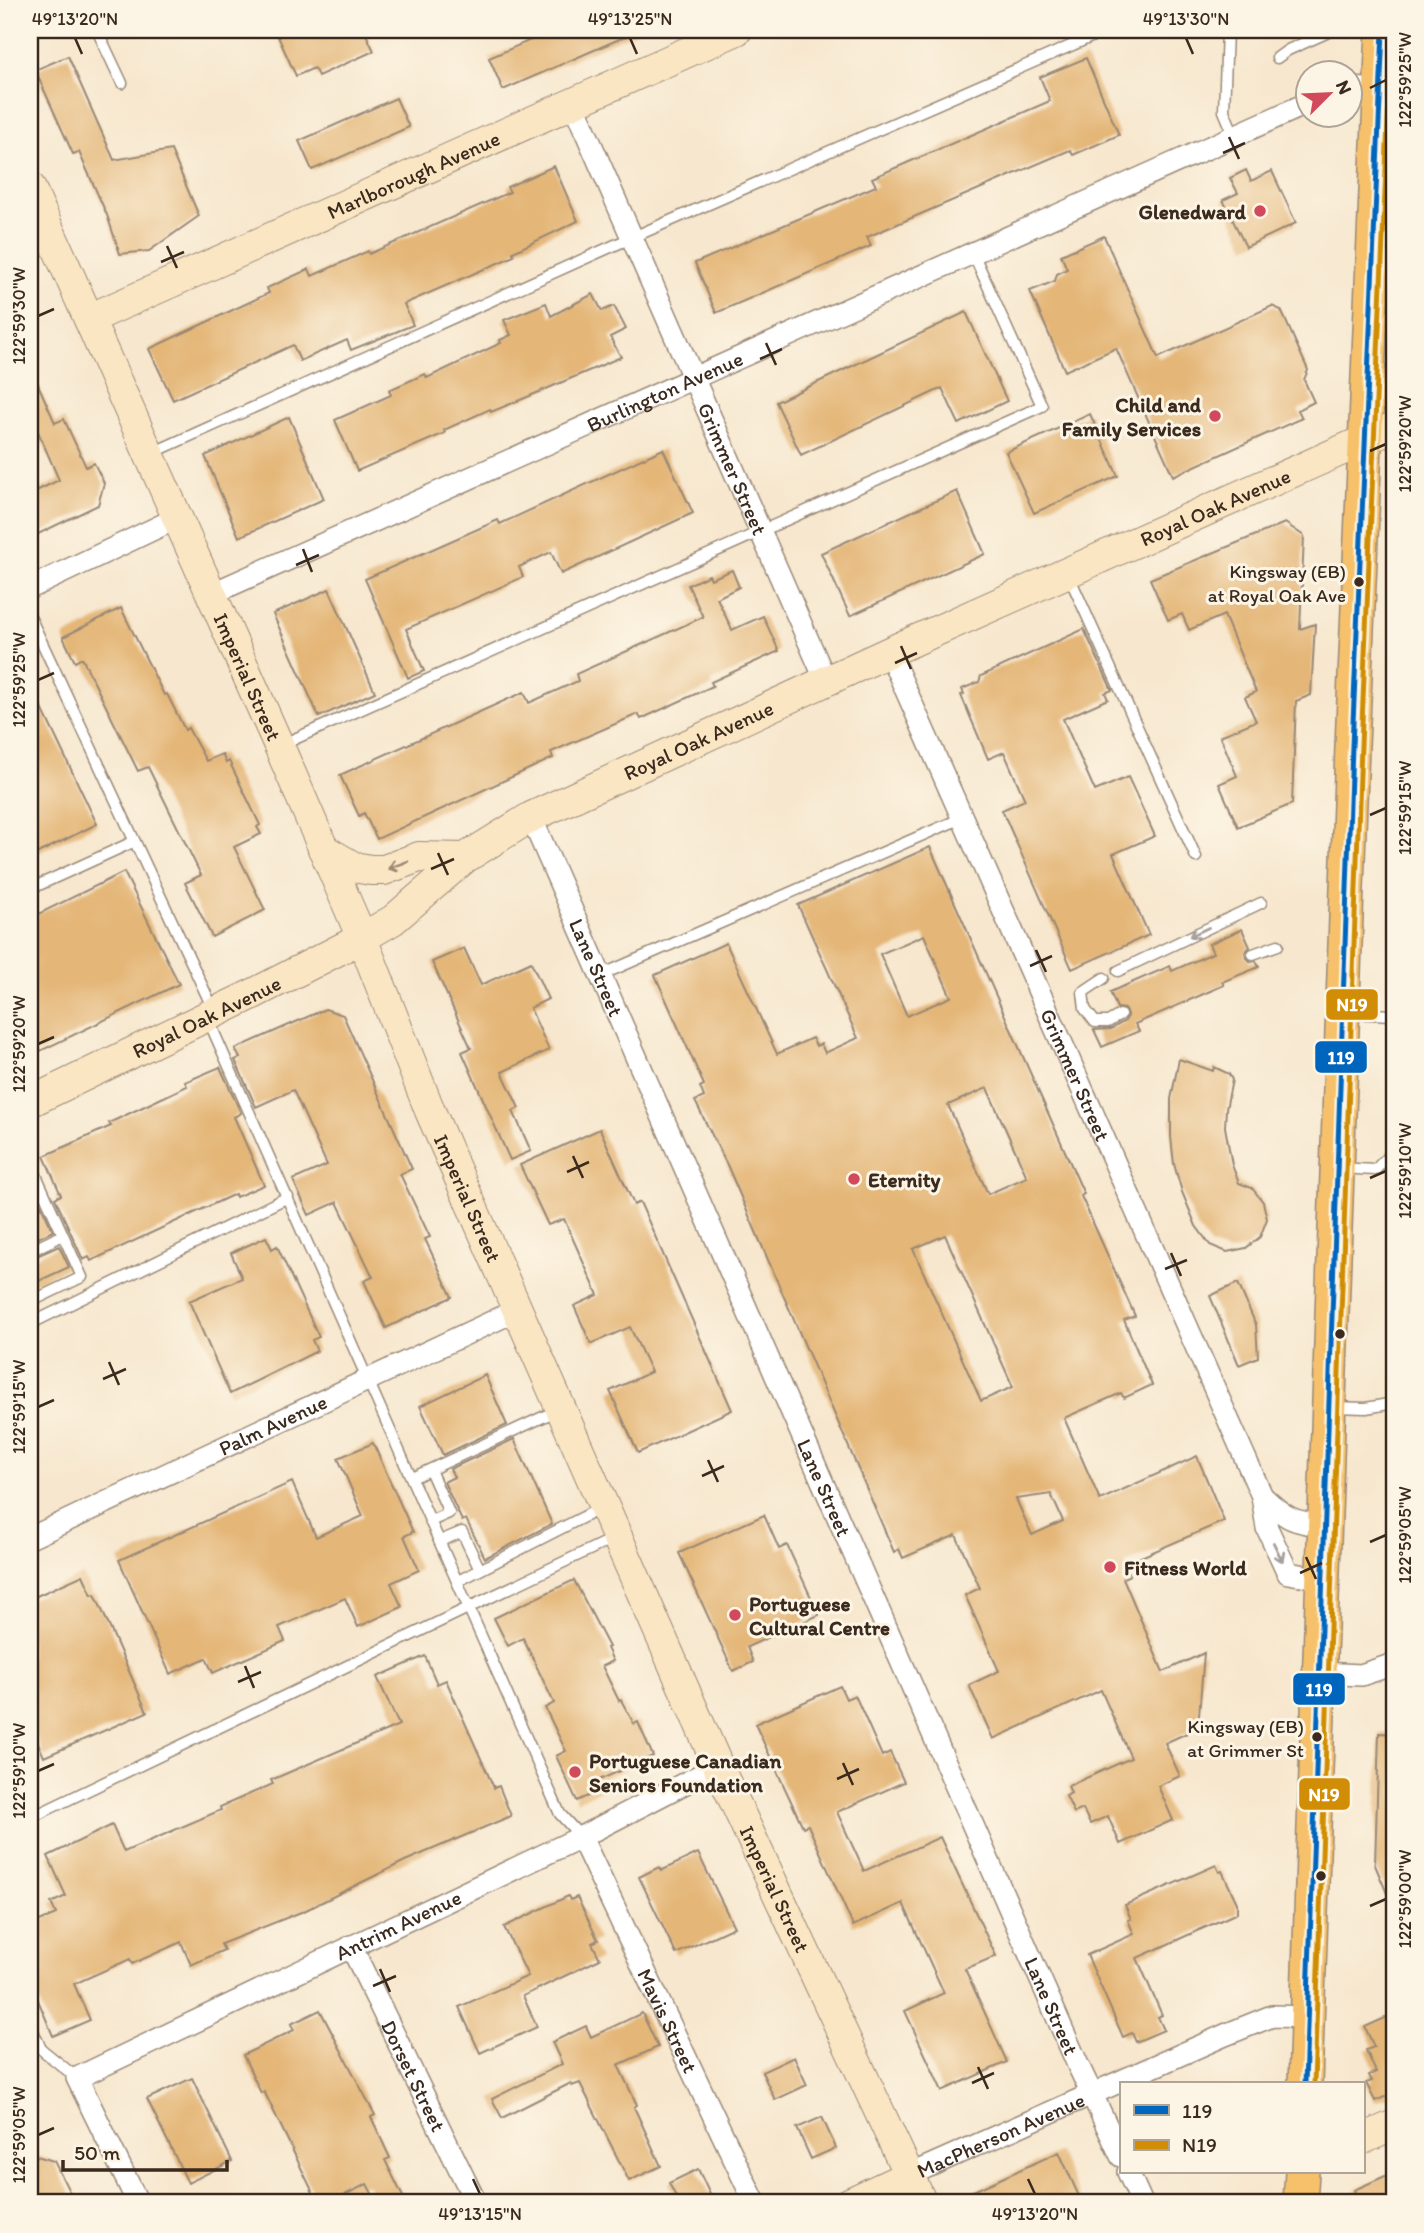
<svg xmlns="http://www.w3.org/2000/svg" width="1424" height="2233" viewBox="0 0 1424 2233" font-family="Itim,sans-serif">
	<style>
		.building { fill: #e4b677; fill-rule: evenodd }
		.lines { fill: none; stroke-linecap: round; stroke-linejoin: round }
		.lane-casing { stroke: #998876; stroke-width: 13 }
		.street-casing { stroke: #998876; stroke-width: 24 }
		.secondary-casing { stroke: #998876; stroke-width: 32 }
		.primary-casing { stroke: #998876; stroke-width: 36 }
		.lane { stroke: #fff; stroke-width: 10 }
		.street { stroke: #fff; stroke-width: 21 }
		.secondary { stroke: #fbe6c4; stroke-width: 30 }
		.primary { stroke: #f6c16b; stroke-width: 33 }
		.bus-1-casing { stroke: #fcf5e5; stroke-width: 10 }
		.bus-2-casing { stroke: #fcf5e5; stroke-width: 10 }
		.bus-1 { stroke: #0065bd; stroke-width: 5 }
		.bus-2 { stroke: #d18d06; stroke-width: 5 }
		.oneway { stroke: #9b8871 }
		.oneway2 { stroke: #a79f9a }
		.ticks { fill: none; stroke: #3b2a1e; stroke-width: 2.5 }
		.poi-dot { fill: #d1495b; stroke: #fcf5e5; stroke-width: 2.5 }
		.bus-dot { fill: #3b2a1e; stroke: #fcf5e5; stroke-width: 2.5 }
		.labels { text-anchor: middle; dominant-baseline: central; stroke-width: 6; stroke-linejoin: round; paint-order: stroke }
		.bus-label { font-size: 19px; fill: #3b2a1e; stroke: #fcf5e5; text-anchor: end }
		.street-label { font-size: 21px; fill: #3b2a1e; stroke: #fcf5e5 }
		.poi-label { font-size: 21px; font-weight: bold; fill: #3b2a1e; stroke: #fcf5e5; text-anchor: start }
		.line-badge { stroke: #fcf5e5; stroke-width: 2.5 }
		.badge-label { font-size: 19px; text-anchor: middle; font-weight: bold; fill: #fff }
		.neatline { fill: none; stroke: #3b2a1e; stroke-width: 2.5 }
		.ticks-label { font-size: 18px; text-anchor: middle; fill: #3b2a1e }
	</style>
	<rect width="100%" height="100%" fill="#fcf5e5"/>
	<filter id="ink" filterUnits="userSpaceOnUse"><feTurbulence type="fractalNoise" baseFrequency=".0143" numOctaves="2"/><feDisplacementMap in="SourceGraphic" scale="14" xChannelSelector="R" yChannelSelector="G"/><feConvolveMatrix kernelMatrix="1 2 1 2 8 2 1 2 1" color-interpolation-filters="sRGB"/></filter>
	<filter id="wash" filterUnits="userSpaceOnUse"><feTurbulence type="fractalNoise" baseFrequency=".00686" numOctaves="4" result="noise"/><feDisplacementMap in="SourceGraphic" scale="28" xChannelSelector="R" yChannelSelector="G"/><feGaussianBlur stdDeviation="1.57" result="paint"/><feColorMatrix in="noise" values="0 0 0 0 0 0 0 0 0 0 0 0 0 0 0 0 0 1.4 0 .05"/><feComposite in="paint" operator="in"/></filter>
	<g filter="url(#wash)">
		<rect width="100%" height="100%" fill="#f7e7ce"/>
		<g id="blocks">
			<path class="building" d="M275 30H364L374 51 318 76 314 68 296 76Z
				M554 30H640L503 90 489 58Z
				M68 56 114 160 171 150 199 216 149 251 120 254 107 215 79 152 73 154 35 70Z
				M1086 58 1119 135 1073 155 1070 150 867 237 871 246 716 313 695 263 876 186 872 178 1050 101 1040 77Z
				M396 98 409 127 312 170 299 141Z
				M554 166 578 221 513 252 514 256 404 304 413 325 351 350 347 340 300 361 293 345 173 400 149 349 269 293 267 288 309 269 312 276 368 251 369 254 510 192 507 187Z
				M1246 170 1251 181 1272 171 1296 223 1246 247 1223 200 1238 193 1230 178Z
				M1104 236 1158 358 1272 306 1281 310 1308 370 1304 380 1314 402 1298 410 1302 418 1173 476 1116 348 1065 371 1030 291 1055 281 1057 274 1067 269 1061 255Z
				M593 294 602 311 614 306 626 329 610 337 621 357 525 398 491 412 490 409 444 430 445 433 357 471 335 420 391 395 389 390 425 374 427 378 501 343 500 340 511 335 504 320 546 303 551 316Z
				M966 312 1007 401 959 424 942 388 801 455 776 402Z
				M30 366 55 423 64 419 86 467 94 463 104 483 98 505 30 538V494L59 480 30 413Z
				M1090 414 1118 476 1034 513 1006 452Z
				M289 417 324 499 239 537 205 456Z
				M663 449 693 513 561 574 551 552 519 567 523 577 406 629 424 671 408 678 365 579 498 520 500 524Z
				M957 491 985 554 850 616 821 553Z
				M1285 523 1304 536 1300 629 1315 624 1311 695 1296 701 1292 804 1238 827 1219 784 1237 776 1220 736 1256 721 1245 697 1256 692 1224 615 1189 630 1182 614 1168 620 1150 579Z
				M732 570 739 587 717 598 732 630 763 616 779 651 711 682 713 686 641 719 638 714 551 752 553 758 377 839 364 813 359 816 340 775 524 692 529 703 578 681 576 674 703 617 688 585 709 575 711 579Z
				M329 589 375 692 319 717 273 614Z
				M121 608 164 695 167 694 185 730 188 728 206 761 222 754 226 763 229 761 260 825 257 827 261 834 234 847 265 910 212 937 185 883 201 875 148 767 138 771 82 658 75 662 63 637Z
				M1084 629 1112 690 1105 693 1108 699 1063 719 1095 791 1128 777 1155 836 1113 854 1149 935 1072 969 1002 810 1025 800 1004 752 988 759 961 695 964 694 962 689 979 682 981 676Z
				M30 683 97 824 30 857Z
				M930 847 1084 1194 1081 1196 1135 1316 1124 1320 1152 1385 1124 1398 1121 1393 1064 1418 1100 1500 1197 1456 1224 1521 1125 1564 1130 1575 1123 1578 1163 1672 1204 1653 1198 1728 1165 1743 1180 1776 1158 1786 1173 1820 1120 1844 1108 1816 1090 1824 1083 1809 1074 1813 1066 1796 1071 1793 1068 1786 1131 1758 1101 1690 993 1739 969 1685 999 1671 965 1595 980 1588 956 1535 903 1558 899 1549 894 1552 728 1167 695 1101 704 1097 700 1087 704 1085 655 975 726 943 777 1054 812 1038 816 1046 821 1044 825 1053 858 1038 798 905ZM924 935 951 997 907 1016 880 954ZM987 1088 1027 1177 988 1194 948 1105ZM945 1235 1013 1387 981 1401 913 1249ZM1051 1494 1063 1521 1032 1535 1016 1499Z
				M124 872 179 984 30 1056V918Z
				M1242 929 1250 947 1245 952 1246 957 1251 962 1256 961 1259 967 1222 982 1224 985 1135 1024 1139 1031 1102 1047 1094 1030 1111 1029 1125 1021 1128 1016 1124 1009 1117 1008 1110 992 1170 966 1172 971 1213 953 1209 944Z
				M464 948 481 985 531 962 548 999 530 1008 549 1050 502 1072 519 1108 513 1111 531 1151 510 1160 462 1052 471 1048 432 962Z
				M325 1009 343 1015 412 1169 400 1174 430 1237 425 1239 452 1297 386 1328 364 1281 373 1277 337 1202 309 1215 293 1180 327 1165 293 1090 256 1107 235 1060 240 1058 235 1049Z
				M1179 1059 1213 1071 1214 1067 1229 1074 1232 1080 1226 1109 1225 1127 1232 1165 1239 1183 1252 1188 1263 1202 1267 1219 1260 1237 1246 1248 1227 1252 1210 1245 1196 1226 1182 1192 1174 1164 1171 1137V1099Z
				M220 1067 241 1113 234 1117 264 1185 236 1197 235 1194 91 1261 89 1257 83 1260 55 1198 61 1195 44 1156 111 1126 109 1123 187 1086 185 1082Z
				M600 1129 634 1205 640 1202 732 1410 638 1453 610 1391 651 1372 630 1327 591 1344 574 1306 598 1295 564 1219 548 1225 520 1165Z
				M41 1205 53 1231 30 1242V1211Z
				M266 1237 272 1249 277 1246 319 1337 312 1340 317 1351 230 1394 189 1301 242 1278 231 1253Z
				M59 1246 69 1267 30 1285V1259Z
				M1238 1283 1256 1325 1258 1357 1239 1365 1210 1296Z
				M485 1375 507 1425 443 1455 420 1406Z
				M514 1439 552 1524 485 1558 466 1519 462 1521 444 1482 454 1477 450 1469Z
				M373 1443 413 1532 404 1536 419 1570 391 1583 402 1607 358 1627 345 1598 279 1627 285 1641 213 1673 206 1658 170 1674 119 1560 292 1482 316 1537 363 1516 338 1458Z
				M764 1515 779 1549 787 1545 819 1615 747 1647 753 1662 733 1671 679 1553Z
				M83 1575 92 1595 95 1594 147 1712 44 1757 30 1724V1599Z
				M574 1580 609 1647 607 1648 613 1661 602 1666 619 1701 621 1700 634 1724 638 1722 653 1756 597 1781 601 1790 577 1801 556 1756 566 1751 545 1708 554 1703 523 1638 508 1646 494 1618Z
				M425 1656 437 1684 446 1680 494 1788 499 1786 511 1816 405 1861 306 1910 221 1944 224 1950 191 1965 181 1942 132 1964 130 1959 74 1984 90 2020 53 2036 30 1981V1925L56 1914 51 1903 66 1896 48 1856 112 1825 124 1852 221 1810 220 1807 273 1784 271 1780 399 1725 377 1677Z
				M840 1686 846 1699 855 1695 882 1756 890 1752 904 1782 837 1812 864 1871 940 1837 996 1956 965 1969 1007 2062 942 2091 905 2011 944 1993 903 1903 853 1926 808 1825 803 1827 755 1724Z
				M1379 1733 1394 1734V1910L1375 1865Z
				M698 1853 734 1927 676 1954 639 1877 659 1867 661 1871Z
				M1216 1865 1219 1872 1222 1871 1237 1903V1913L1137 1958 1162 2015 1158 2017 1164 2030 1136 2042 1132 2033 1123 2037 1087 1955 1134 1934 1128 1920 1131 1919 1125 1905Z
				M568 1896 570 1900 577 1897 598 1940 592 1943 600 1959 523 1996 537 2027 480 2053 459 2007 528 1976 504 1927Z
				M320 2010 375 2115 371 2117 390 2158 385 2160 406 2203H377L367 2184 328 2203H318L264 2091 261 2093 243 2055 294 2030 291 2024Z
				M642 2013 658 2047 618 2065 637 2105 634 2107 661 2166 629 2181 580 2083 572 2086 571 2083 502 2118 492 2099 562 2064 552 2042 586 2026 591 2037Z
				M1394 2014V2108H1392L1387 2096 1375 2101 1366 2083 1372 2081 1369 2075 1376 2072 1366 2050 1374 2047 1365 2027Z
				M794 2057 807 2085 775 2100 762 2072Z
				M192 2078 232 2161 188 2183 147 2099Z
				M822 2117 836 2148 811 2159 797 2128Z
				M1059 2152 1082 2203H947Z
				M30 2154 54 2161 75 2203H30Z
				M698 2169 714 2203H679L669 2183Z
				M1394 2172V2203H1360L1354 2190Z"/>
		</g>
	</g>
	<g filter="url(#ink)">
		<use href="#blocks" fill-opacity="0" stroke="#998876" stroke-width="2"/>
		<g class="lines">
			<defs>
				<path id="lane" d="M97 30 122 83
					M1227 30 1224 111 1234 135
					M1342 30 1347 31
					M1277 58 1288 50 1333 30
					M152 453 615 245 1107 30
					M1069 576 1196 857
					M30 617 214 1011
					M281 745 1042 406 973 253
					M30 889 133 842
					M1253 954 1278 945
					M1118 971 1261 903
					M601 975 962 818
					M1104 978 1083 992 1085 1009 1095 1022H1108L1120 1015
					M1346 1013 1394 1015
					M208 1019 560 1814 581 1837
					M30 1162 82 1277 30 1302
					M1339 1168 1375 1170 1394 1150
					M30 1251 63 1235
					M30 1324 288 1197
					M1331 1407 1366 1408 1394 1403
					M430 1470 449 1513 431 1521
					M412 1478 558 1410
					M440 1541 462 1532 480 1570
					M458 1581 601 1508
					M30 1818 614 1538
					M30 2024 41 2049 77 2078"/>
				<g id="street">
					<path d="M1350 88 1380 90"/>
					<path id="s1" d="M573 103 826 681"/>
					<path d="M30 588 177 518"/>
					<path id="s2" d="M211 594 1308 103"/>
					<path id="s3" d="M889 652 1262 1496 1267 1528 1288 1573 1324 1579"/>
					<path id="s4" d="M531 817 1078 2065 1121 2156"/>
					<path d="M1262 1496C1286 1519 1293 1522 1326 1526"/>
					<path id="s5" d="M30 1538 517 1310"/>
					<path d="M1320 1673 1361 1675 1394 1664"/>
					<path id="s6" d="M581 1837 755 2203"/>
					<path id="s7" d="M351 1946 476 2203"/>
					<path d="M1128 2172 1142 2203"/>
					<path id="s8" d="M909 2175 1225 2035 1272 2016 1309 2017"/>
					<path id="s9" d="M138 2203 77 2078 581 1837 718 1766"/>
				</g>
				<g id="secondary">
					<path id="s10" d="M30 187 279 746 362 938 430 1111 718 1766 922 2203"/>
					<path id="s11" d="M89 319 737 30"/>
					<path d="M323 849 354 867 371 870H384L419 857 465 858"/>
					<path id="s12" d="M30 1102 255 993 362 938 393 920 465 858 531 817 889 652 1394 427"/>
					<path d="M1363 2139 1394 2125"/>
					<path d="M849 2203 909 2175"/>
				</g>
				<path id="primary" d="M1305 2084 1352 746 1383 30
					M1300 2203 1302 2172"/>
			</defs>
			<use href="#lane" class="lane-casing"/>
			<use href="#street" class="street-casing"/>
			<use href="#secondary" class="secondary-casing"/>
			<use href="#primary" class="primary-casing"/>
			<use href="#lane" class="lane"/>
			<use href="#street" class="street"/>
			<use href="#secondary" class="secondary"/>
			<use href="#primary" class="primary"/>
			<defs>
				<path id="bus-1" d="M1305 2084 1352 746 1383 30"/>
				<path id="bus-2" d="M1314 2084 1361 746 1392 30"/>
			</defs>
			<use href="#bus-1" class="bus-1-casing"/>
			<use href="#bus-2" class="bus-2-casing"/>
			<use href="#bus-1" class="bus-1"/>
			<use href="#bus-2" class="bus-2"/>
		</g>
		<defs><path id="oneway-shaft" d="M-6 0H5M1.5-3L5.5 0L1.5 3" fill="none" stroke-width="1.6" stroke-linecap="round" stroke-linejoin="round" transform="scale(1.75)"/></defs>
		<use class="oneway" href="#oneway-shaft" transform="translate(398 865) rotate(160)"/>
		<g class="oneway2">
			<use href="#oneway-shaft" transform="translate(1199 932) rotate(155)"/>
			<use href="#oneway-shaft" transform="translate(1278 1552) rotate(64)"/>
		</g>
	</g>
	<path class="ticks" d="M75 38 82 54M630 38 637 54M1186 38 1193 54M1370 88 1386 80M1229 137 1239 159M1223 153 1245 143M167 246 177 268M161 262 184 252M38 316 54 309M766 343 776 365M760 359 782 349M1370 451 1386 444M303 549 312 572M296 565 319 555M901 646 911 669M895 663 917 653M38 680 54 673M1370 815 1386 808M438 853 448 875M431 869 454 859M1036 950 1046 972M1030 966 1052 956M38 1044 54 1037M573 1156 583 1178M567 1172 589 1162M1370 1178 1386 1171M1171 1253 1181 1276M1165 1269 1187 1260M109 1362 119 1385M103 1379 126 1369M38 1407 54 1400M708 1460 718 1482M702 1476 724 1466M1370 1542 1386 1535M1306 1557 1316 1579M1300 1573 1322 1563M245 1666 254 1688M238 1682 261 1672M843 1763 853 1785M38 1771 54 1764M837 1779 859 1769M1370 1906 1386 1899M380 1969 390 1992M373 1986 396 1976M978 2067 988 2089M972 2083 994 2073M38 2135 54 2128M473 2179 480 2194M1028 2179 1035 2194"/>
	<g class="poi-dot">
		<circle cx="1260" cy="211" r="7"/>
		<circle cx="1215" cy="416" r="7"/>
		<circle cx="854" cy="1179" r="7"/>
		<circle cx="1110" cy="1567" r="7"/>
		<circle cx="735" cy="1615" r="7"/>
		<circle cx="575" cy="1772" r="7"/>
	</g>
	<g class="bus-dot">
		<circle cx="1359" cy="582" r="6"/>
		<circle cx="1340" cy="1334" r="6"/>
		<circle cx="1317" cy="1737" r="6"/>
		<circle cx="1321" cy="1876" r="6"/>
	</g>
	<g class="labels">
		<g class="bus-label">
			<text x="1346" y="571">Kingsway (EB)<tspan x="1346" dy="24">at Royal Oak Ave</tspan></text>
			<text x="1304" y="1726">Kingsway (EB)<tspan x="1304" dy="24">at Grimmer St</tspan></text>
		</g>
		<g class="street-label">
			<text stroke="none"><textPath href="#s11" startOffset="355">Marlborough Avenue</textPath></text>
			<text stroke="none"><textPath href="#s2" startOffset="497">Burlington Avenue</textPath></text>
			<text stroke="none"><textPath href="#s1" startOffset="399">Grimmer Street</textPath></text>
			<text stroke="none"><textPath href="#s12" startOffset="1330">Royal Oak Avenue</textPath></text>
			<text stroke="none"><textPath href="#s10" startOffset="536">Imperial Street</textPath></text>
			<text stroke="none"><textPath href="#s12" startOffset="763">Royal Oak Avenue</textPath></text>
			<text stroke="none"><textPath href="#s4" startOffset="164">Lane Street</textPath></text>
			<text stroke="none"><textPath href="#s12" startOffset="196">Royal Oak Avenue</textPath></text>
			<text stroke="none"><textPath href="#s3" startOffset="462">Grimmer Street</textPath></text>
			<text stroke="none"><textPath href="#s10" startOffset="1102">Imperial Street</textPath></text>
			<text stroke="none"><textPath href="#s5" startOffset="268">Palm Avenue</textPath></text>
			<text stroke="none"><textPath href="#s4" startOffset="732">Lane Street</textPath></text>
			<text stroke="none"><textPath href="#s10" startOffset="1858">Imperial Street</textPath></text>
			<text stroke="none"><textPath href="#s9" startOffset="495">Antrim Avenue</textPath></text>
			<text stroke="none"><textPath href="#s4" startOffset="1298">Lane Street</textPath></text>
			<text stroke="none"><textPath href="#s6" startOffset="203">Mavis Street</textPath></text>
			<text stroke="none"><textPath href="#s7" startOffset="144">Dorset Street</textPath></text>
			<text stroke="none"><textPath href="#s8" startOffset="100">MacPherson Avenue</textPath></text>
		</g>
		<g class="poi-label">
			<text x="1246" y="211" text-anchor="end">Glenedward</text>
			<text x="1201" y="404" text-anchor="end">Child and<tspan x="1201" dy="24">Family Services</tspan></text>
			<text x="868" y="1179">Eternity</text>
			<text x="1124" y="1567">Fitness World</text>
			<text x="749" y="1603">Portuguese<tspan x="749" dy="24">Cultural Centre</tspan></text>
			<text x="589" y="1760">Portuguese Canadian<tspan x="589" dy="24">Seniors Foundation</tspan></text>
		</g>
	</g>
	<g class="line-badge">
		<rect x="1325" y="988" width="54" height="33" rx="7" fill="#d18d06"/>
		<rect x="1314" y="1040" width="54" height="34" rx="7" fill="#0065bd"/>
		<rect x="1292" y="1672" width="54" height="34" rx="7" fill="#0065bd"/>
		<rect x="1298" y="1777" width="53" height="34" rx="7" fill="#d18d06"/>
	</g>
	<g class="badge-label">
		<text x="1352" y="1011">N19</text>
		<text x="1341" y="1064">119</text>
		<text x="1319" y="1696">119</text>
		<text x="1324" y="1801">N19</text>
	</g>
	<rect width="1424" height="2233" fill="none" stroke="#fcf5e5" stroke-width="77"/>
	<rect x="1120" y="2082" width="245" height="91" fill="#fcf5e5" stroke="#afa495" stroke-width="2"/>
	<rect x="1134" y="2105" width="35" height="10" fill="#0065bd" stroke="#afa495" stroke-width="2"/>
	<text x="1182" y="2118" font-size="21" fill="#3b2a1e">119</text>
	<rect x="1134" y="2140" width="35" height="10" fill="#d18d06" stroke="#afa495" stroke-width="2"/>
	<text x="1182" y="2152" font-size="21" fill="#3b2a1e">N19</text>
	<g transform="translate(1329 94) rotate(66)"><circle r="33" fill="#fcf5e5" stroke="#afa495" stroke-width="2"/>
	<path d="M0-5L12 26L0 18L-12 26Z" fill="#d1495b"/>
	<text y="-10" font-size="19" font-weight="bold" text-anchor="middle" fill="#3b2a1e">N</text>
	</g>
	<path d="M63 2160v10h164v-10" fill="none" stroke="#3b2a1e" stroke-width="3.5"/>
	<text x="74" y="2160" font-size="21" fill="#3b2a1e" stroke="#fcf5e5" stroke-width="5" paint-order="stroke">50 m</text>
	<rect x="38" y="38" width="1348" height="2156" class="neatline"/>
	<g class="ticks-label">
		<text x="75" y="25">49°13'20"N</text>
		<text x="630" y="25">49°13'25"N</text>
		<text x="1186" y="25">49°13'30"N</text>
		<text transform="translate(1405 80) rotate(-90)" y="6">122°59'25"W</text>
		<text transform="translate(19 316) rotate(-90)" y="6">122°59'30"W</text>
		<text transform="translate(1405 444) rotate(-90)" y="6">122°59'20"W</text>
		<text transform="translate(19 680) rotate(-90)" y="6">122°59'25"W</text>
		<text transform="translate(1405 808) rotate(-90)" y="6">122°59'15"W</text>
		<text transform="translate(19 1044) rotate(-90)" y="6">122°59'20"W</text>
		<text transform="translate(1405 1171) rotate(-90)" y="6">122°59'10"W</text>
		<text transform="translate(19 1407) rotate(-90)" y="6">122°59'15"W</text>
		<text transform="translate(1405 1535) rotate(-90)" y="6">122°59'05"W</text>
		<text transform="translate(19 1771) rotate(-90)" y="6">122°59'10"W</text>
		<text transform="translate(1405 1899) rotate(-90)" y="6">122°59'00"W</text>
		<text transform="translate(19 2135) rotate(-90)" y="6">122°59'05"W</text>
		<text x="480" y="2220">49°13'15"N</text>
		<text x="1035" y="2220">49°13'20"N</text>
	</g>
</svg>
